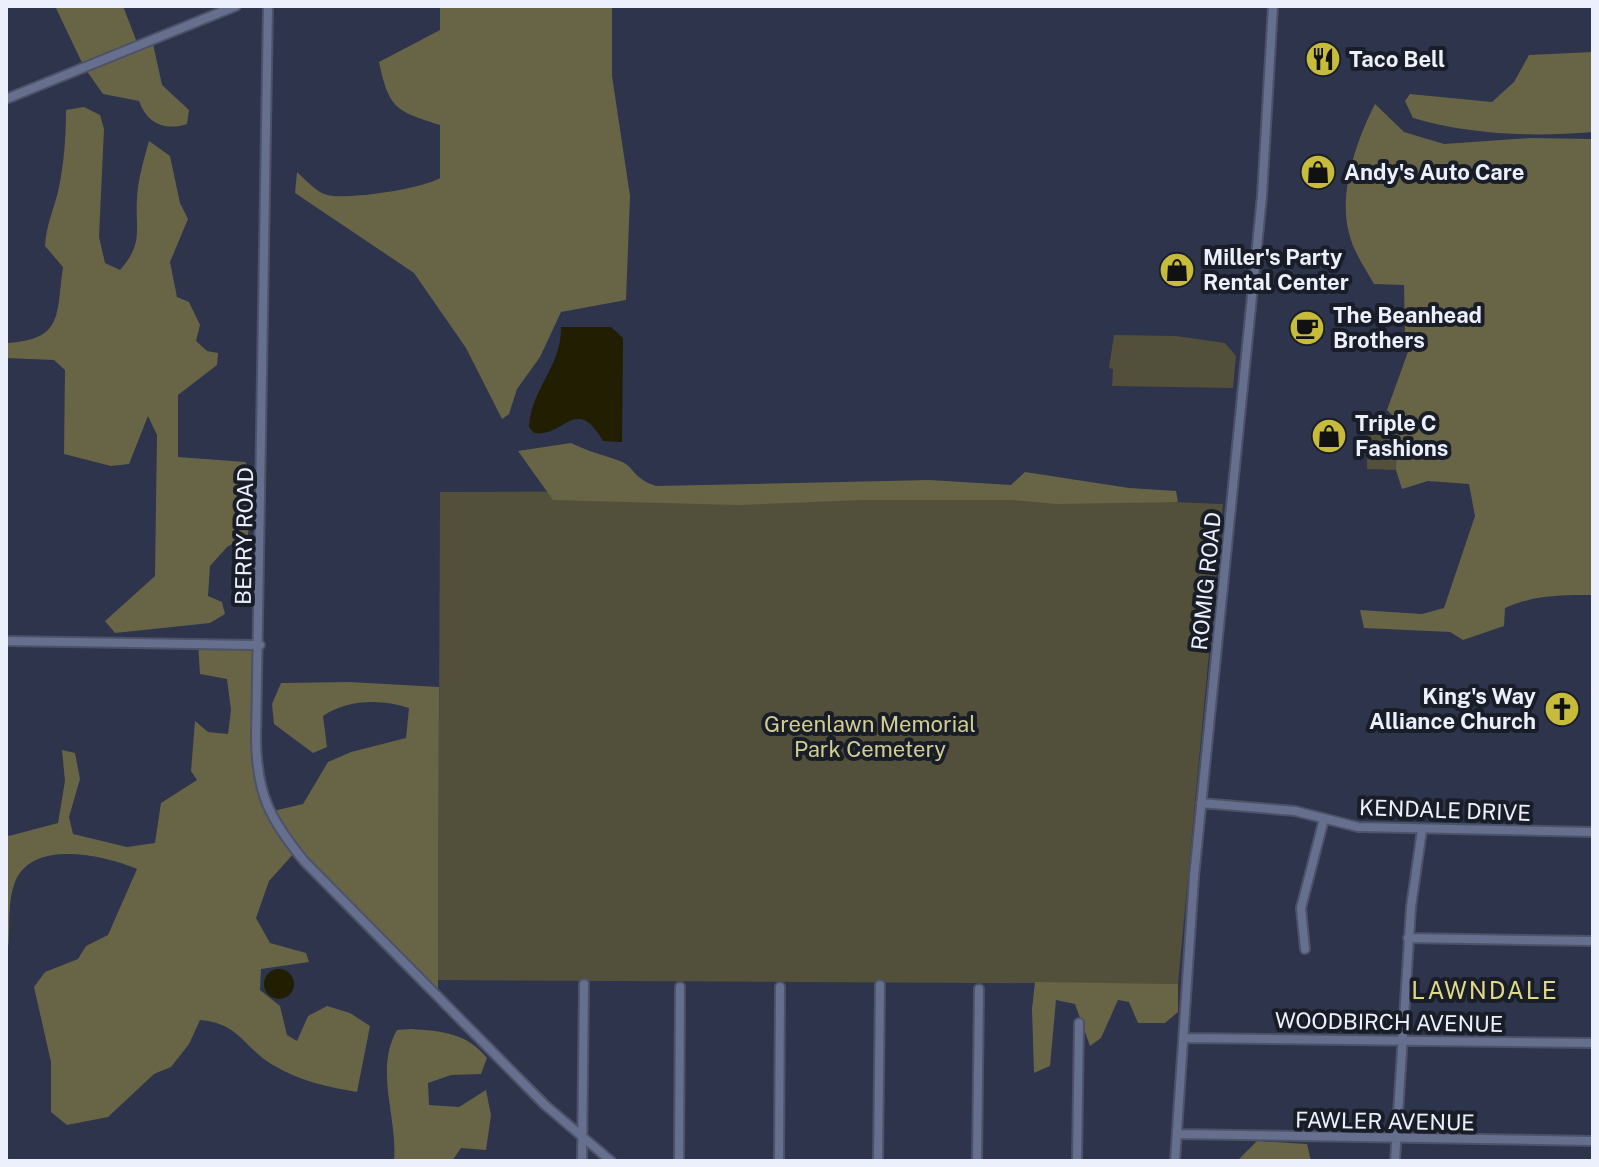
<svg xmlns="http://www.w3.org/2000/svg" width="1599" height="1167" viewBox="0 0 1599 1167" font-family="'Public Sans',sans-serif">
	<style>
		.green { fill: #52503a }
		.forest { fill: #676546 }
		.water { fill: #211e02 }
		.lines { fill: none; stroke-linecap: round; stroke-linejoin: round }
		.minor-casing { stroke: #4c5268; stroke-width: 12 }
		.minor { stroke: #666f8d; stroke-width: 8 }
		.labels { text-anchor: middle; dominant-baseline: central; stroke-width: 8; stroke-linejoin: round; paint-order: stroke }
		.poi-label { font-size: 22px; font-weight: bold; fill: #ecf0fc; stroke: #191d27; text-anchor: start }
		.street-label { font-size: 22px; fill: #ecf0fc; stroke: #191d27 }
		.park-label { font-size: 22px; fill: #d2cd93; stroke: #191d27 }
		.neighbourhood-label { font-size: 24px; letter-spacing: 2px; fill: #dfd889; stroke: #191d27 }
	</style>
	<rect width="100%" height="100%" fill="#2d344c"/>
	<path class="green" d="M1114 335 1176 336 1225 343 1236 356 1233 388 1112 386 1113 369 1109 368Z
		M1368 418 1397 420 1396 470 1367 469Z
		M870 490 1223 504 1178 984 438 980 440 492Z"/>
	<path class="forest" d="M55 6H123L138 45 152 39 162 85 189 110 187 124C165 131 147 124 139 101L103 94 84 67Z
		M440 6H612V76L630 196 626 300 561 312 540 357 517 389 509 414 502 419 466 348 414 273 295 193 297 172C305 179 316 192 327 195 349 200 421 189 440 178V125C396 111 389 109 379 62L440 30Z
		M1593 52V132C1533 137 1471 135 1413 118L1405 101 1410 94 1492 102 1514 82 1529 55Z
		M1375 104 1404 132 1444 144 1530 138 1593 139V595C1561 595 1534 595 1505 608L1504 626 1463 640 1450 632 1364 628 1360 610 1422 614 1444 608 1475 516 1469 484 1428 481 1402 489 1396 470 1397 420 1387 410 1409 349 1405 337 1404 285 1374 284C1365 268 1353 251 1349 233 1338 193 1357 139 1375 104Z
		M84 107 100 115 104 129 99 237 105 263 120 270C144 243 135 230 137 198 138 179 144 159 149 141L170 156 180 203 188 219 170 262 177 297 189 302 200 325 196 341 207 351 218 353 217 365 178 395V457L245 462 253 473 248 535 227 547 210 566 208 596 222 602 225 614 210 623 115 633 105 621 155 576 157 435 148 416 129 464 111 466 64 454 65 370 54 360 6 358V343C64 340 56 315 63 267L45 246C46 226 53 211 58 192 64 165 66 137 66 110Z
		M571 443C587 451 603 455 620 461 634 466 633 479 656 486L929 480 1011 485 1025 472 1129 488 1176 491 1178 502 1056 504 1012 500H861L739 505 553 500 518 451Z
		M198 643 260 645 256 740 269 812 303 804 328 762 351 752 406 738 409 708C382 699 348 699 323 716L327 747 313 753 274 724 272 704 281 683 349 682 439 687 438 998 296 851 269 881 256 918 270 943 306 953 309 962 261 969 260 990 280 1006 287 1035 297 1041 308 1016 327 1006 350 1013 370 1026 357 1092C328 1087 299 1081 273 1065 243 1047 239 1023 200 1020L189 1044 171 1067 154 1074 108 1117 67 1125 51 1112V1062L34 987 45 972 78 959 86 946 108 935 137 869C103 855 29 838 14 885 6 908 12 937 6 961V832L9 836 58 823 65 781 62 750 75 753 80 779 69 817 73 834 127 847 155 843 161 803 197 780 191 771 195 721 208 732 228 734 231 710 227 679 200 674Z
		M1035 982 1178 984V1012L1165 1023H1138L1129 1002 1118 1000 1101 1038 1090 1046 1075 1004 1056 1000 1050 1066 1034 1073 1032 1009Z
		M411 1029C442 1031 467 1033 487 1058L481 1074 451 1075 428 1083 429 1105 459 1107 486 1090 491 1115 486 1150 461 1148 452 1161H394C398 1118 374 1070 397 1030Z
		M1257 1141 1307 1144 1311 1161H1237Z"/>
	<path class="water" d="M561 327H611L623 338 622 442 603 441C576 394 564 438 534 433L529 427C531 389 562 366 561 327Z
		M264 984a15 15 0 1 1 30 0a15 15 0 1 1-30 0Z"/>
	<g class="lines">
		<defs>
			<path id="minor" d="M268 6 256 740C257 795 270 819 304 861L545 1105 611 1161
				M6 99 236 6
				M6 641 260 645
				M1201 803 1295 811 1358 827 1593 832
				M1408 938 1593 941
				M1305 949 1301 908 1324 819
				M1184 1038 1593 1043
				M1177 1134 1593 1141
				M582 1161 584 984
				M679 1161 680 987
				M779 1161 780 987
				M878 1161 880 985
				M977 1161 979 989
				M1077 1161 1079 1023
				M1175 1161 1194 877 1262 196 1273 6
				M1395 1161 1411 907 1422 830"/>
		</defs>
		<use href="#minor" class="minor-casing"/>
		<use href="#minor" class="minor"/>
	</g>
	<defs>
		<symbol id="restaurant-disc" viewBox="-11 -11 22 22"><circle r="9.5" fill="#c7bb3c" stroke="#191d27"/><path d="M-5-6h1v4h1v-4h1v4h1v-4h1v5L-1.5 .5V6h-2V.5L-5-1ZM5-6V6H3V1.5H1.5Q1.5-4 5-6Z" fill="#111"/></symbol>
		<symbol id="shop-disc" viewBox="-11 -11 22 22"><circle r="9.5" fill="#c7bb3c" stroke="#191d27"/><path d="M-5-2.5h2.3a2.7 3.5 0 0 1 5.4 0H5L5.5 6h-11ZM-1.5-2.5h3a1.5 2.3 0 0 0-3 0Z" fill="#111"/></symbol>
		<symbol id="cafe-disc" viewBox="-11 -11 22 22"><circle r="9.5" fill="#c7bb3c" stroke="#191d27"/><path d="M-5.5-4.5H6V0H3Q3 3.5 0 3.5H-2.5Q-5.5 3.5-5.5 0ZM3-3.2v2h1.7v-2ZM-6 4.5H4V6H-6Z" fill="#111"/></symbol>
		<symbol id="church-disc" viewBox="-11 -11 22 22"><circle r="9.5" fill="#c7bb3c" stroke="#191d27"/><path d="M-1.2-6h2.4v3.5h3.3v2.4h-3.3V6h-2.4V-.1h-3.3v-2.4h3.3Z" fill="#111"/></symbol>
	</defs>
	<g fill-rule="evenodd">
		<use href="#restaurant-disc" x="1303" y="39" width="40" height="40"/>
		<use href="#shop-disc" x="1298" y="152" width="40" height="40"/>
		<use href="#shop-disc" x="1157" y="250" width="40" height="40"/>
		<use href="#cafe-disc" x="1287" y="308" width="40" height="40"/>
		<use href="#shop-disc" x="1309" y="416" width="40" height="40"/>
		<use href="#church-disc" x="1542" y="689" width="40" height="40"/>
	</g>
	<g class="labels">
		<g class="poi-label">
			<text x="1349" y="59">Taco Bell</text>
			<text x="1344" y="172">Andy's Auto Care</text>
			<text x="1203" y="257">Miller's Party<tspan x="1203" dy="25">Rental Center</tspan></text>
			<text x="1333" y="315">The Beanhead<tspan x="1333" dy="25">Brothers</tspan></text>
			<text x="1355" y="423">Triple C<tspan x="1355" dy="25">Fashions</tspan></text>
			<text x="1536" y="696" text-anchor="end">King's Way<tspan x="1536" dy="25">Alliance Church</tspan></text>
		</g>
		<g class="street-label">
			<text transform="translate(244 536) rotate(-89)">BERRY ROAD</text>
			<text transform="translate(1206 581) rotate(-84)">ROMIG ROAD</text>
			<text transform="translate(1445 810) rotate(2)">KENDALE DRIVE</text>
			<text transform="translate(1389 1022) rotate(1)">WOODBIRCH AVENUE</text>
			<text transform="translate(1385 1121) rotate(1)">FAWLER AVENUE</text>
		</g>
		<g class="park-label">
			<text x="870" y="724">Greenlawn Memorial<tspan x="870" dy="25">Park Cemetery</tspan></text>
		</g>
		<g class="neighbourhood-label">
			<text x="1485" y="990">LAWNDALE</text>
		</g>
	</g>
	<rect width="1599" height="1167" fill="none" stroke="#ecf0fc" stroke-width="16"/>
</svg>
